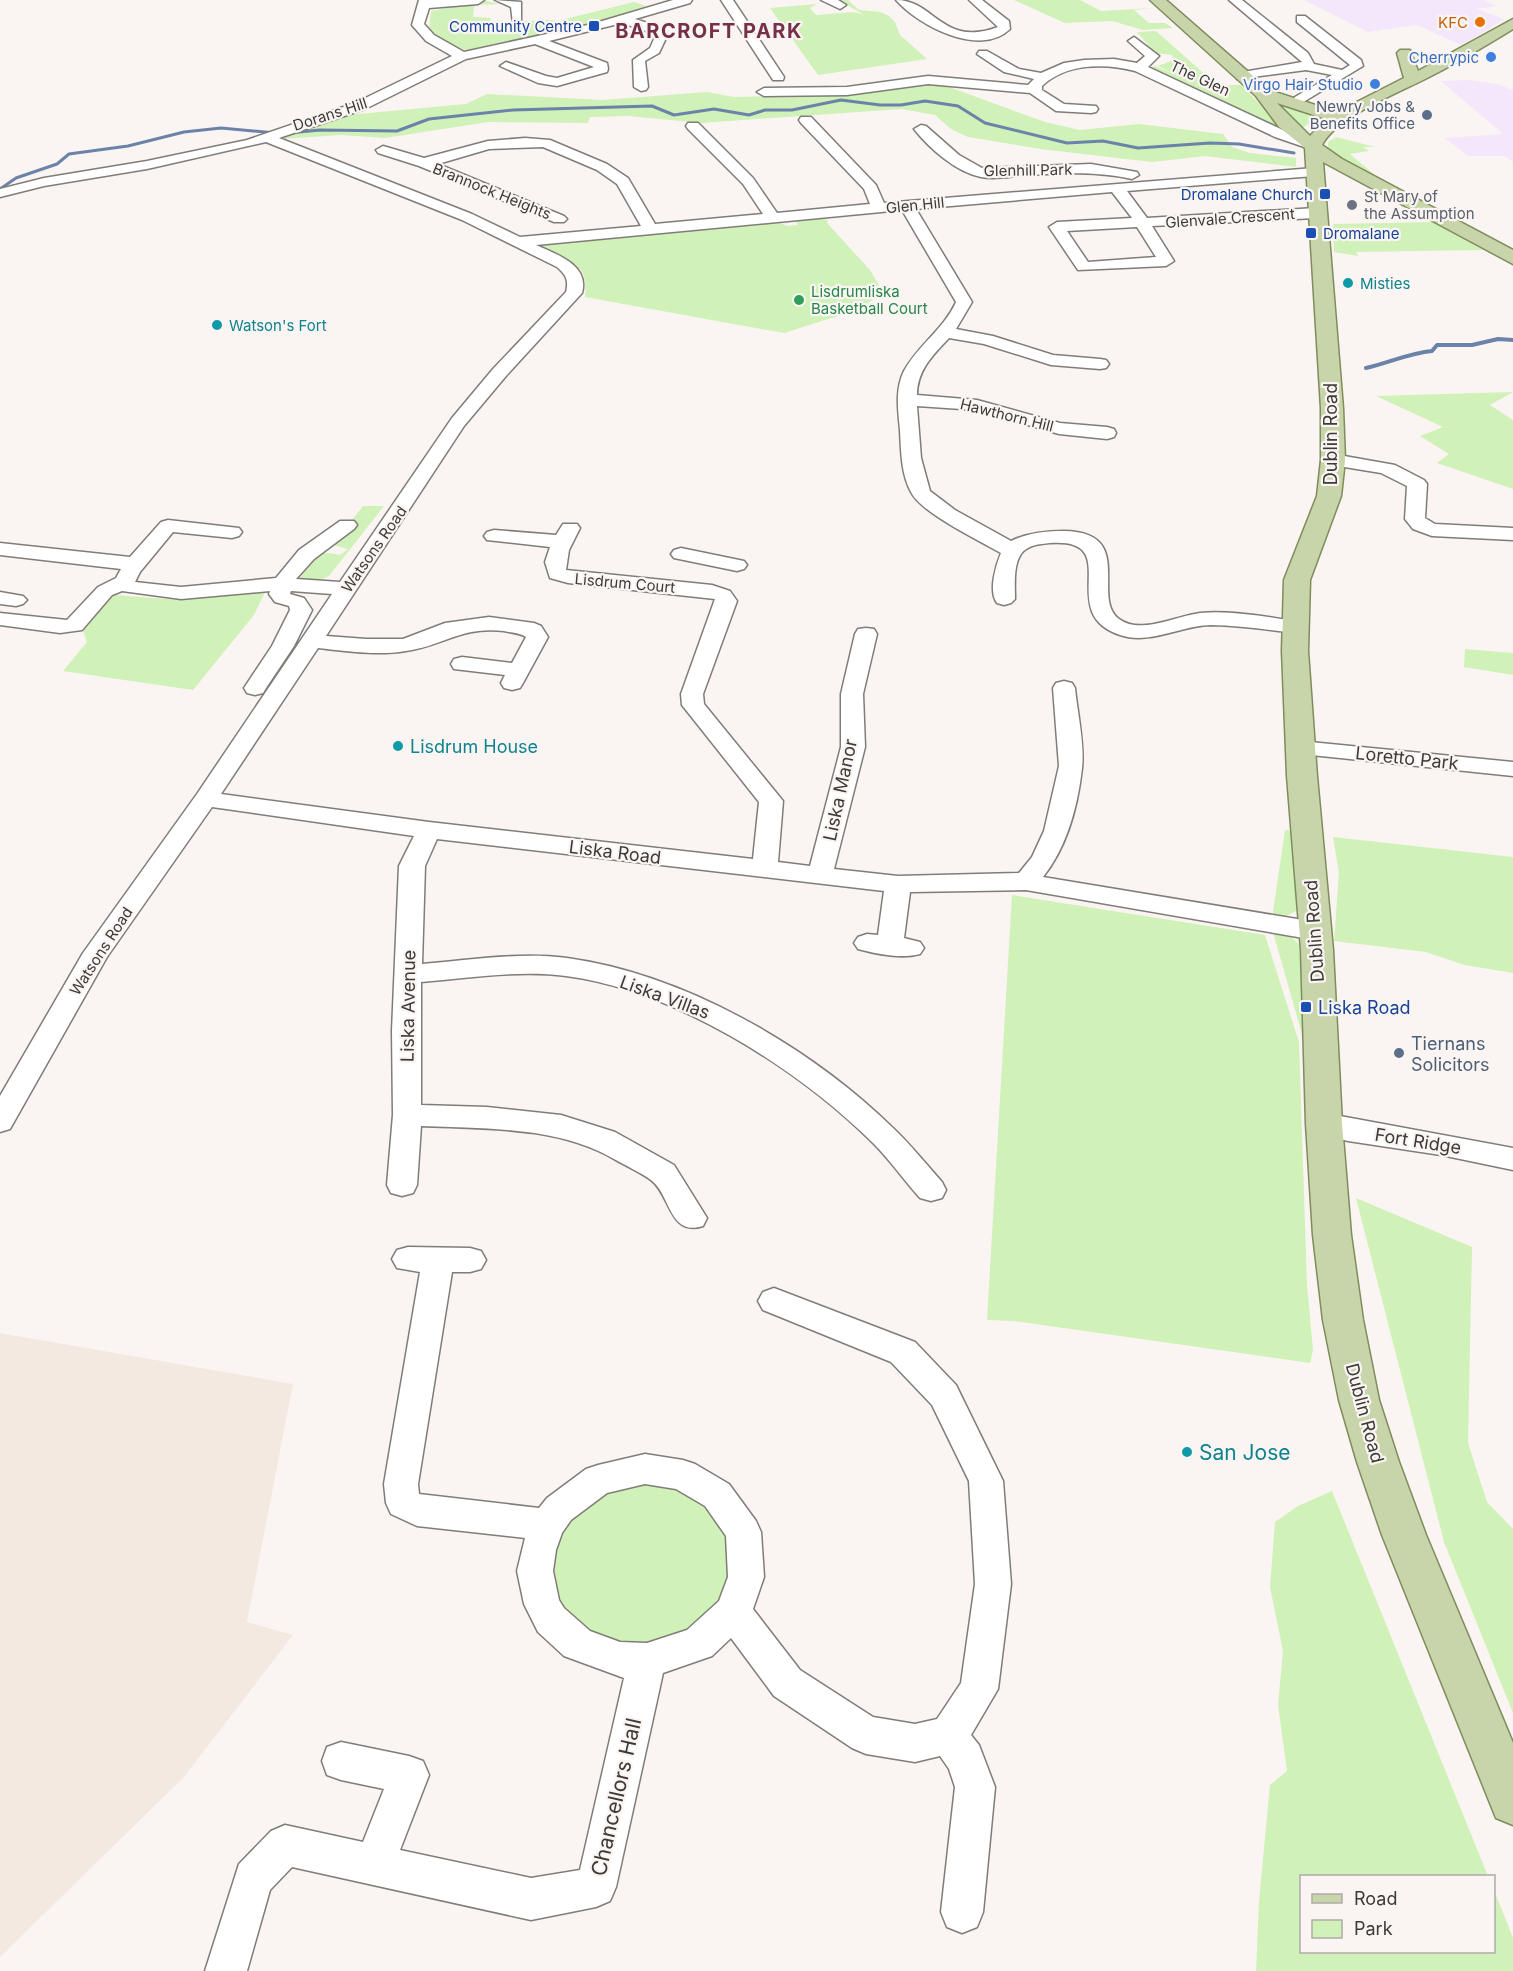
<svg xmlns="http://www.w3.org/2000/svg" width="1513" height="1971" viewBox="0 0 1513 1971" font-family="Inter,sans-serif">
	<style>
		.commercial { fill: #f4e7fb }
		.built { fill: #f4e9e1 }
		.green { fill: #d0f1b8 }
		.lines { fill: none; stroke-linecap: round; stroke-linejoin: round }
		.stream-far1 { stroke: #6b83a9; stroke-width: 3 }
		.stream { stroke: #6b83a9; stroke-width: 4 }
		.minor-casing { stroke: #807c78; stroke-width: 3 }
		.major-casing { stroke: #7f8c5c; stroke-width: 3 }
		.minor { fill: #fff; fill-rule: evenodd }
		.major { fill: #c8d4a9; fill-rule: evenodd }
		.food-dot { fill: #e8710a; stroke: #faf5f2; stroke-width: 2 }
		.transit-dot { fill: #1a4fb4; stroke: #faf5f2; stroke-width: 2 }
		.shop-dot { fill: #3f7fe0; stroke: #faf5f2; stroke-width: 2 }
		.service-dot { fill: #5c6f8a; stroke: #faf5f2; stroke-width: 2 }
		.worship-dot { fill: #6b7280; stroke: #faf5f2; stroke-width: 2 }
		.culture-dot { fill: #0f9aa8; stroke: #faf5f2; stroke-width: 2 }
		.leisure-dot { fill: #2e9e5b; stroke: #faf5f2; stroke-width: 2 }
		.labels { text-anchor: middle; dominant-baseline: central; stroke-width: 4.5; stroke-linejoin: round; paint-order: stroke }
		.far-food-label { font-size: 15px; fill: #c56008; stroke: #faf5f2; text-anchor: end }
		.far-transit-label { font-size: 15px; fill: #164399; stroke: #faf5f2; text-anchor: end }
		.far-shop-label { font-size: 15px; fill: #366cbe; stroke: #faf5f2; text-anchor: end }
		.far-street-label { font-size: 15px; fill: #3c3b39; stroke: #faf5f2 }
		.far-service-label { font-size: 15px; fill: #4e5e75; stroke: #faf5f2; text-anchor: end }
		.far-worship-label { font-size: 15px; fill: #5b616d; stroke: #faf5f2; text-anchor: start }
		.far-culture-label { font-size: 15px; fill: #0d838f; stroke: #faf5f2; text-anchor: start }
		.far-leisure-label { font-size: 15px; fill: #27864d; stroke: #faf5f2; text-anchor: start }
		.street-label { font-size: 18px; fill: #3c3b39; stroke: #faf5f2 }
		.culture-label { font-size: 18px; fill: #0d838f; stroke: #faf5f2; text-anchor: start }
		.transit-label { font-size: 18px; fill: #164399; stroke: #faf5f2; text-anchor: start }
		.service-label { font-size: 18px; fill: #4e5e75; stroke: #faf5f2; text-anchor: start }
		.far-district-label { font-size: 20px; font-weight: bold; letter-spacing: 1.5px; fill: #753149; stroke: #faf5f2 }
		.near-culture-label { font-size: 21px; fill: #0d838f; stroke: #faf5f2; text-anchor: start }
		.near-street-label { font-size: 21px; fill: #3c3b39; stroke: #faf5f2 }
	</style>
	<rect width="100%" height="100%" fill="#faf5f2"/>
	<path class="commercial" d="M1304 0H1483L1496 6 1477 9 1504 19 1483 33 1460 45 1417 25 1368 32Z
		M1468 80 1497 84 1513 90V162L1504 156H1468L1445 138 1503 134 1441 81Z"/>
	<path class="built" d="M0 1333 293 1384 247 1622 293 1635 184 1777 0 1957Z"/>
	<path class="green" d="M839 0H848L859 10 880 12 889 16 895 22 900 35 927 59 818 75 770 8 817 4 810 8 816 15 854 12 864 15Z
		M1014 0H1080L1101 11 1153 8 1134 10 1149 23H1165L1173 28 1143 30 1112 21 1065 23Z
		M486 1 500 4 474 5 473 17 491 18 490 21H464L458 30H516L523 21 553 20 557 33 471 50C453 50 441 40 429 27L431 11Z
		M634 2 646 6 617 18 564 30 561 20Z
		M1156 31 1217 85H1241L1289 133 1146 68 1155 66 1176 75 1158 66 1173 60 1172 55 1155 53 1137 32Z
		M917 83 941 84 1045 122 1080 130 1139 124 1223 134 1232 147 1250 153 1296 158V167L1205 156 1152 162 1040 149 968 137 951 129 935 115 902 109 701 123 628 116 590 117 588 123 488 122 385 138 341 135 282 139 281 134 337 116 466 104 487 94 602 100 707 92 734 97 848 94Z
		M1275 103 1312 115 1316 119 1304 127H1296Z
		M1336 137 1375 147H1363L1369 151 1350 154 1375 175 1367 177 1333 155 1328 149V142Z
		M818 218 828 220 827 223 870 270 883 292 860 309 784 333 585 297C590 253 560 268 540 244L543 241 778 222 787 226 798 225 796 221 798 220Z
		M1434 222 1483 250 1356 252 1358 256 1334 252 1333 224Z
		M1513 392 1490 405 1513 420V489L1437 463 1449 454 1420 436 1443 427 1376 396Z
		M363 506H384L329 576 320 580 300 578 304 572 300 571C314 553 317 550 340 555L348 549 333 545Z
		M265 592 254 615 193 690 63 671 87 642 83 631 110 598 115 595 179 600Z
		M1465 649 1513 653V675L1464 667Z
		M1285 830 1293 831 1298 910 1282 918 1272 919Z
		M1333 837 1513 857V973L1465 965 1426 952 1334 941 1339 873Z
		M1012 895 1265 935 1299 1042 1307 1285 1313 1350 1310 1363 1014 1321 987 1320Z
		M1273 932 1291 937 1299 944 1306 1037 1303 1038Z
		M1356 1198 1472 1247 1468 1443 1487 1502 1513 1529V1713L1444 1542Z
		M625 1484C637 1484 654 1481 665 1485 710 1499 738 1533 726 1580 724 1586 724 1593 721 1598 711 1615 694 1628 677 1635 582 1676 501 1568 587 1500 597 1492 613 1489 625 1484Z
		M1332 1491 1488 1876H1302V1952H1494V1890L1513 1938V1971H1256L1259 1901 1270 1785 1287 1771 1278 1705 1283 1651 1270 1587 1275 1522 1298 1506Z"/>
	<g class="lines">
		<path class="stream-far1" d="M289 133 320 130 397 131 429 119 513 110 652 106 674 115 714 109 749 115 765 110H792L841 100 880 105H901L925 101 958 106 985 123 1067 143 1103 141 1138 148 1210 143 1239 144 1294 153
			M0 189 16 178 57 164 69 154 128 146 184 132 221 128 276 133"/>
		<path class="stream" d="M1366 368C1389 363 1409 353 1432 351L1437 345H1472L1498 339 1513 340"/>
		<defs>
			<path id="minor" d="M419 0H484L478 4 429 8 424 24 434 35 464 52 592 24 673 0H692L690 3 635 19 654 25 666 38 659 53 645 61 648 87 646 90 641 91 634 87 633 60 650 48 654 39 646 31 622 23 549 41 607 63 608 69 607 72 557 86 538 83 500 66 506 62 546 76 557 78 594 67 535 44 466 59 365 109 279 138 472 214 520 237 641 226 617 184 597 170 543 147 489 149 438 164 564 216 567 219 564 222H554L419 166 378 153 376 150 383 146 424 158 488 141 525 138 550 140 607 164 628 178 655 224 763 214 743 184 688 129 686 126 688 123H698L753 178 777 213 870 204 864 189 801 123 799 120 801 117H811L876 185 884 203 1314 168 1321 172 1314 176 1127 191 1147 218 1316 208 1324 213 1316 218 1152 226 1174 261 1166 266 1078 270 1049 227 1057 222 1132 218 1112 192 916 209 972 302 956 329 993 336 1053 355 1100 359 1106 360 1109 364 1106 368 1100 369 1051 365 984 344 949 338C933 355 917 370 917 395L977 400 1060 423 1107 427 1114 429 1116 433 1114 437 1107 439 1059 434 976 410 917 406 921 458 930 491 955 510 1011 541C1027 533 1046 531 1064 531 1137 532 1090 598 1119 619 1140 635 1176 616 1200 613 1231 610 1265 617 1296 621L1304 622 1307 627 1304 632 1296 633C1267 630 1238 625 1210 625 1180 626 1149 645 1120 635 1053 613 1127 538 1050 543 1040 544 1027 545 1021 554 1013 566 1015 585 1015 599L1011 603 1004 605 997 603C988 591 996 565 1001 553 980 541 920 512 911 492 901 474 901 450 900 430 898 410 895 389 904 371 918 345 944 329 956 302L902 210 536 245C556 254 590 265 582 293L506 376 464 426 326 636 366 639H403L445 623 489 617 534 623 541 626 548 637 523 683 520 688 512 690 504 688 501 683 505 675 454 669 451 664 454 659 462 657 512 663 526 637C520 633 512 633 504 631 461 626 443 646 406 651 377 656 346 651 318 648L221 794 429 822 753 859 759 802 682 705 681 694 715 599 568 583 550 578 545 562 550 547 487 540 484 536 487 532 494 530 556 535 563 524H577L580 528 569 550 566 570 712 585 730 591 737 601 703 694 704 704 783 801 778 862 810 866 841 747V694L855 634 858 629 866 628 874 629 877 634 863 694 865 747 834 869 898 876 1019 873 1032 857 1044 831 1059 766 1053 688 1056 683 1064 681 1072 683 1075 688C1077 710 1085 746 1082 768 1078 805 1067 847 1043 877L1315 922 1324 925 1328 931 1324 937 1315 940 1026 890 910 892 904 938 920 942 924 948 920 954C902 959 876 954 858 949L854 943 858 937 867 934 878 935 884 891 437 839 425 866 422 964C470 960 519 952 567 958 684 974 809 1046 893 1128 911 1145 926 1164 942 1182L946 1190 942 1198 931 1201 920 1198C904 1180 890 1160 873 1143 796 1067 674 990 566 976 518 970 469 978 421 982V1105L487 1107 561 1115 615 1132 674 1165 707 1218 703 1226C669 1237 671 1195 651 1180 640 1172 626 1166 614 1159 557 1126 486 1129 421 1126L417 1185 413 1193 402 1196 391 1193 387 1185 393 1115 392 1031 399 866 414 836 212 807 107 957 10 1129 0 1132V1096L83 953 197 794 332 594 291 591 290 594 304 598 312 610 294 646 266 688 263 693 255 695 247 693 244 688 272 646 290 610 289 606 275 602 269 594 270 591 181 599 122 591 112 595 82 630 60 633 0 625V613L67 620 98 587 116 578 121 569 0 555V543L130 557 161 522 168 520 239 528 242 532 239 536 232 538 173 532 140 572 135 582 181 587 276 578 299 550 340 521H354L357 525 354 529 314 559 296 579 340 582 452 418 493 369 566 292C569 280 566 275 557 267L462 220 266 142 147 169 44 186 0 197V189L44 178 147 161 247 140 355 103 452 56 426 41 412 25ZM1137 227 1156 257 1088 262 1067 231Z
				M495 0 521 2V23H513L511 7Z
				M721 0H733L784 77 783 80H773Z
				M821 0H838L846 5 840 9Z
				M896 0C935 0 942 48 998 27L969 0H982L1009 21 1010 29C980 58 919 26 896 0Z
				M1229 0H1242L1308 53 1314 64 1342 70 1350 65 1297 22V16H1305L1361 60 1363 66 1300 104 1295 103 1293 100 1295 97 1332 75 1306 70 1237 79 1236 76 1237 73 1302 62Z
				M1134 37 1159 56 1148 67 1285 131 1318 143 1320 146 1313 150 1275 137 1135 71C1105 63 1066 63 1042 86V90L1064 104 1096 106 1098 109 1096 112 1091 113 1056 111 1030 93 928 84 847 95 764 96 757 92 764 88 847 87 928 76 1028 85 1034 79 1004 72 977 54 979 51H987L1019 69 1041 73 1064 63 1084 60 1114 59 1137 63 1145 56 1128 41Z
				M921 125 926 126 959 155 982 168 1091 164 1137 172 1139 175 1132 179C1097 171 1062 173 1027 175 1011 176 996 180 981 177 956 172 929 148 914 129Z
				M1333 454 1395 465 1424 480 1427 484 1425 518 1435 524 1513 528V540L1432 536 1413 529 1405 519 1407 486 1381 473 1326 464 1324 460 1326 456Z
				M681 548 744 561 747 565 744 569 737 571 674 558 671 554 674 550Z
				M0 592 23 596 27 600 23 604 16 606 0 604Z
				M1300 741 1513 762V776L1292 753 1288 748 1292 743Z
				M1324 1113 1513 1148V1170L1441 1155 1348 1141 1314 1132 1309 1124 1314 1116Z
				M408 1247 470 1248 481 1251 486 1260 481 1269 470 1272H452L418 1484 419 1494 539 1508 547 1498 586 1469 598 1465 645 1454 683 1460 695 1464 729 1484 756 1521 761 1532 764 1577 753 1609 800 1670 873 1717 915 1724 937 1719 961 1683 975 1584 969 1481 932 1405 891 1362 763 1310 758 1301 763 1292 774 1288 915 1342 956 1385 1003 1481 1011 1584 998 1689 971 1735 979 1745 995 1787 983 1912 977 1927 962 1933 947 1927 941 1912 955 1787 949 1769 940 1756 915 1762 866 1754 852 1748 774 1696 731 1638 712 1656 663 1673 616 1887 610 1901 596 1907 531 1920 292 1867 270 1890 247 1971H205L239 1864 271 1831 285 1825 363 1842 384 1789 341 1780 327 1775 322 1761 327 1747 341 1742 409 1756 423 1761 429 1775 400 1850 531 1878 580 1870 624 1678 564 1656 538 1632 524 1604 517 1571 525 1538 417 1526 391 1514 386 1503 384 1484 420 1272 397 1268 392 1259 397 1250ZM645 1484 676 1489 705 1506 726 1536 728 1577 719 1601 687 1630 647 1643 620 1642 590 1631 564 1608 559 1600 553 1571 556 1550 562 1533 571 1520 607 1493Z"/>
			<path id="major" d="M1150 0H1166L1269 90 1337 112 1404 78 1397 53 1400 50H1410L1418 71 1513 19V29C1487 45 1460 61 1433 75 1403 91 1337 116 1322 145L1342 159 1513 250V264L1323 162 1343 408 1345 460 1341 496 1310 580 1308 651 1317 776 1333 950 1342 1124 1351 1235 1363 1320 1379 1400 1399 1462 1426 1535 1513 1743V1825L1496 1818 1382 1535 1357 1462 1339 1400 1323 1320 1313 1235 1306 1124 1301 950 1287 776 1282 651 1284 580 1317 496 1321 460V408L1305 148 1279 127 1256 96ZM1277 103 1326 119 1310 136Z"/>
		</defs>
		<use href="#minor" class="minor-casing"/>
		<use href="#major" class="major-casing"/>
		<use href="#minor" class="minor"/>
		<use href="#major" class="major"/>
	</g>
	<circle class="food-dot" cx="1480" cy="22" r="6"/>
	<g class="transit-dot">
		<rect x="588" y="20" width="12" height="12" rx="3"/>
		<rect x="1319" y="188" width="12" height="12" rx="3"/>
		<rect x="1305" y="227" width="12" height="12" rx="3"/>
		<rect x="1300" y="1001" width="12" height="12" rx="3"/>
	</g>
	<g class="shop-dot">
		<circle cx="1491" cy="57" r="6"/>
		<circle cx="1375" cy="84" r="6"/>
	</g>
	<g class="service-dot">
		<circle cx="1427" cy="115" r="6"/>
		<circle cx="1399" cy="1053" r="6"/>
	</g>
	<circle class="worship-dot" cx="1352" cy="205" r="6"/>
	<g class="culture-dot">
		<circle cx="1348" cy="283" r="6"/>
		<circle cx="217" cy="325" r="6"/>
		<circle cx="398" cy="746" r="6"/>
		<circle cx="1187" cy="1452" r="6"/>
	</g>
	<circle class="leisure-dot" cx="799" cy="300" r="6"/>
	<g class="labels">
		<g class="far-food-label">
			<text x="1468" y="22">KFC</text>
		</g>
		<g class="far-transit-label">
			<text x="582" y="26">Community Centre</text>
			<text x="1313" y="194">Dromalane Church</text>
			<text x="1323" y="233" text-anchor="start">Dromalane</text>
		</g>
		<g class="far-shop-label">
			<text x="1479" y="57">Cherrypic</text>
			<text x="1363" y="84">Virgo Hair Studio</text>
		</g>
		<g class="far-street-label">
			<text transform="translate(1200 78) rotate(25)">The Glen</text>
			<text transform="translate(330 114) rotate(-18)">Dorans Hill</text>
			<text transform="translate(1028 170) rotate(-1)">Glenhill Park</text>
			<text transform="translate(492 191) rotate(22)">Brannock Heights</text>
			<text transform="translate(915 205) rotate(-6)">Glen Hill</text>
			<text transform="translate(1230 218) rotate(-4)">Glenvale Crescent</text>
			<text transform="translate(1007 415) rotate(14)">Hawthorn Hill</text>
			<text transform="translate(374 549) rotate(-55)">Watsons Road</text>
			<text transform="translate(625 583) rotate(5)">Lisdrum Court</text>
			<text transform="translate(101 951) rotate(-57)">Watsons Road</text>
		</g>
		<g class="far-service-label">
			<text x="1415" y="106">Newry Jobs &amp;<tspan x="1415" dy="17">Benefits Office</tspan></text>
		</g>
		<g class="far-worship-label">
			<text x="1364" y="196">St Mary of<tspan x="1364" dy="17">the Assumption</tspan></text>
		</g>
		<g class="far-culture-label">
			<text x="1360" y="283">Misties</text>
			<text x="229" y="325">Watson's Fort</text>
		</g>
		<g class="far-leisure-label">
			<text x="811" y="291">Lisdrumliska<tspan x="811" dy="17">Basketball Court</tspan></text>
		</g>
		<g class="street-label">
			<text transform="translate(1330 434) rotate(-90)">Dublin Road</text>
			<text transform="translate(1407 758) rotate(6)">Loretto Park</text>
			<text transform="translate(840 790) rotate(-78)">Liska Manor</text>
			<text transform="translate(615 852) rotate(7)">Liska Road</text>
			<text transform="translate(1314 931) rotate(-94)">Dublin Road</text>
			<text transform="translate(665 997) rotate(20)">Liska Villas</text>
			<text transform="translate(408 1006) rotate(-89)">Liska Avenue</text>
			<text transform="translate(1418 1141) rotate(9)">Fort Ridge</text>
			<text transform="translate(1365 1413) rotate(75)">Dublin Road</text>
		</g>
		<g class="culture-label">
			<text x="410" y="746">Lisdrum House</text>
		</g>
		<g class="transit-label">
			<text x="1318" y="1007">Liska Road</text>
		</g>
		<g class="service-label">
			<text x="1411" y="1043">Tiernans<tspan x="1411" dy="21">Solicitors</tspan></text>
		</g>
		<g class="far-district-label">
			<text x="709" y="31">BARCROFT PARK</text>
		</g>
		<g class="near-culture-label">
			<text x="1199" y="1452">San Jose</text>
		</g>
		<g class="near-street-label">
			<text transform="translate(616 1797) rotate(-77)">Chancellors Hall</text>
		</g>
	</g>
	<rect x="1300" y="1875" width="195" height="78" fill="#faf5f2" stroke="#aeaba8" stroke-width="1.5"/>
	<rect x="1312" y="1894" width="30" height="9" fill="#c8d4a9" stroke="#aeaba8" stroke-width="1.5"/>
	<text x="1354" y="1905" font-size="18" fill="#3c3b39">Road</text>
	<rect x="1312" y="1920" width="30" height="18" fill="#d0f1b8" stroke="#aeaba8" stroke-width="1.5"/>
	<text x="1354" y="1935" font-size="18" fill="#3c3b39">Park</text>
</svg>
